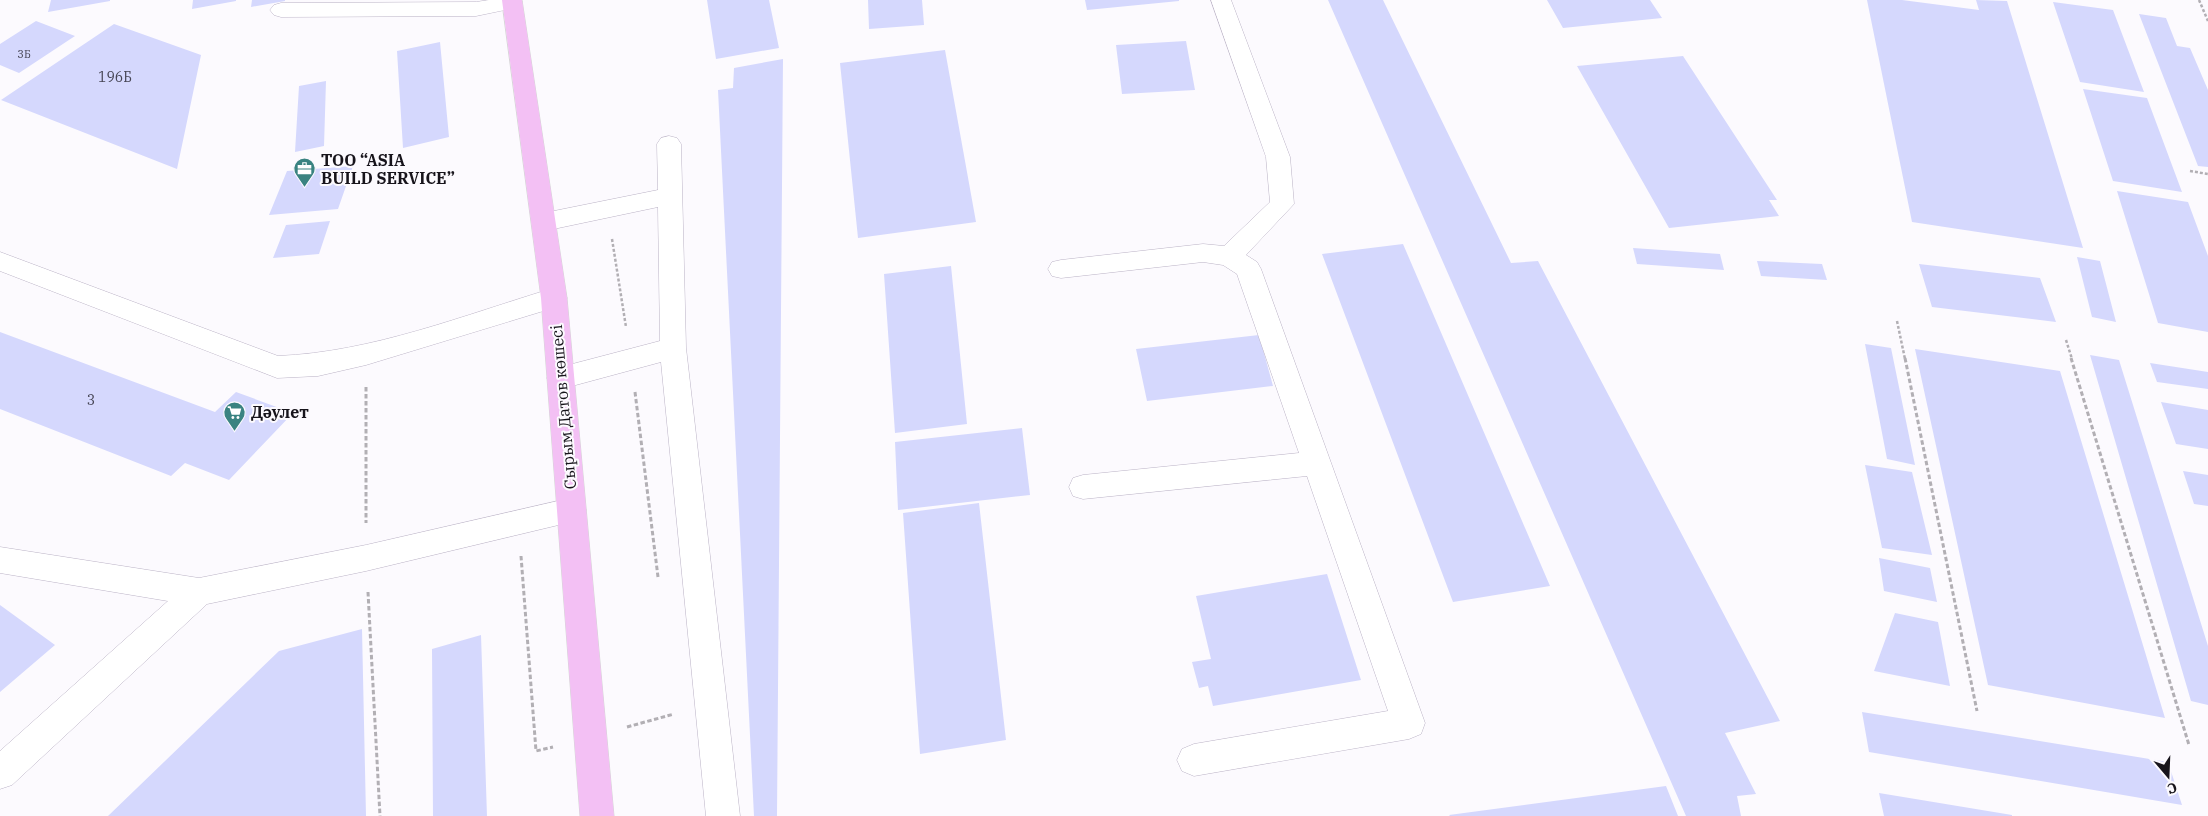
<svg xmlns="http://www.w3.org/2000/svg" width="2208" height="816" viewBox="0 0 2208 816" font-family="'IBM Plex Serif',serif">
	<style>
		.building { fill: #d5d8fd }
		.lines { fill: none; stroke-linecap: round; stroke-linejoin: round }
		.minor-casing { stroke: #bbb3c6; stroke-width: 1 }
		.major-casing { stroke: #d5d5d6; stroke-width: 1 }
		.path-far1 { stroke: #b2afb4; stroke-width: 2.5; stroke-dasharray: 3 2; stroke-linecap: butt }
		.path { stroke: #b2afb4; stroke-width: 3; stroke-dasharray: 4.5 2.5; stroke-linecap: butt }
		.minor { fill: #fff; fill-rule: evenodd }
		.major { fill: #f3c0f4; fill-rule: evenodd }
		.labels { text-anchor: middle; dominant-baseline: central; stroke-width: 4; stroke-linejoin: round; paint-order: stroke }
		.far-number-label { font-size: 11px; fill: #464554 }
		.number-label { font-size: 14px; fill: #464554 }
		.poi-label { font-size: 16px; font-weight: bold; fill: #17141b; stroke: #fcfafe; text-anchor: start }
		.street-label { font-size: 16px; fill: #17141b; stroke: #fcfafe }
	</style>
	<rect width="100%" height="100%" fill="#fcfafe"/>
	<path class="building" d="M51 0H110V1L48 12Z
		M193 0H236V1L192 9Z
		M252 0H285V1L251 7Z
		M707 0H769L779 48 716 59Z
		M868 0H922L924 25 869 29Z
		M1085 0H1179V1L1087 10Z
		M1328 0H1383L1511 263 1538 261 1780 721 1725 733 1756 794 1737 796 1741 816H1686Z
		M1547 0H1650L1662 18 1563 28Z
		M1867 0H1902L1979 10 1976 0 2007 1 2083 248 1912 222Z
		M2053 2 2113 10 2144 92 2080 82Z
		M2139 14 2166 18 2177 46 2190 48 2208 90V167L2198 166Z
		M36 21 75 36 19 73 0 65V44Z
		M114 24 201 55 177 169 1 100Z
		M1186 41 1195 90 1122 94 1116 45Z
		M440 42 449 137 403 148 397 51Z
		M945 50 976 222 858 238 840 63Z
		M1683 56 1777 200H1769L1779 216 1669 228 1577 66Z
		M783 59 777 816H754L718 90 733 88 734 68Z
		M326 81 324 146 295 152 299 86Z
		M2083 89 2147 98 2182 192 2113 181Z
		M353 166 338 209 269 215 287 171Z
		M2117 191 2188 202 2208 256V332L2158 323Z
		M330 221 319 254 273 258 286 225Z
		M1403 244 1550 586 1453 602 1322 254Z
		M1633 248 1720 254 1724 270 1637 264Z
		M2077 257 2100 261 2116 322 2092 317Z
		M1757 261 1822 264 1827 280 1761 276Z
		M1919 264 2040 278 2056 322 1932 307Z
		M951 266 967 424 895 433 884 274Z
		M0 332 215 412 236 392 293 413 229 480 185 463 171 476 0 409Z
		M1259 335 1273 386 1147 401 1136 349Z
		M1865 344 1891 348 1915 465 1887 459Z
		M1915 349 2060 371 2165 718 1988 685Z
		M2090 355 2119 360 2208 646V705L2191 701Z
		M2150 363 2208 372V389L2157 382Z
		M2161 402 2208 410V449L2176 444Z
		M1022 428 1030 495 898 510 895 442Z
		M1865 465 1912 472 1932 555 1882 548Z
		M2183 471 2208 475V506L2194 504Z
		M979 503 1006 740 920 754 903 513Z
		M1879 558 1930 568 1937 602 1884 591Z
		M1327 574 1361 680 1213 706 1208 686 1199 688 1192 662 1211 659 1196 596Z
		M0 605 55 645 0 692Z
		M1895 613 1938 622 1950 686 1874 671Z
		M362 629 366 816H108L279 651Z
		M481 635 487 816H433L432 649Z
		M1862 712 2168 762 2182 805 1869 752Z
		M1666 786 1678 816H1450L1449 815Z
		M1879 793 2012 815V816H1884Z"/>
	<g class="lines">
		<defs>
			<path id="minor" d="M489 0H521L522 2 519 7 476 16 281 17 274 15 270 10 274 5 281 3 476 2Z
				M1211 0H1231L1290 157 1294 204 1246 255 1257 262 1261 269 1425 723 1421 734 1409 739 1194 776 1182 771 1177 760 1182 749 1194 744 1388 711 1307 476 1083 499 1073 496 1069 487 1073 478 1083 475 1299 453 1237 274 1223 265 1203 262 1061 278 1052 276 1048 269 1052 262 1061 260 1203 244 1224 246 1270 202 1266 157Z
				M669 136 677 138 681 144 686 348 740 816H706L661 362 561 389 551 386 547 378 551 370 561 367 660 341 658 207 544 231 535 228 532 222 535 216 544 213 658 190 657 144 661 138Z
				M0 252 278 356C373 352 464 315 554 288L563 291 567 298 563 305 366 365 318 376 277 378 0 271Z
				M571 498 581 501 586 510 581 519 571 522 366 571 207 604 12 785 0 789V751L168 601 0 573V547L199 578 366 545Z"/>
			<path id="major" d="M502 0H522L567 298 614 816H580L541 298Z"/>
		</defs>
		<use href="#minor" class="minor-casing"/>
		<use href="#major" class="major-casing"/>
		<path class="path-far1" d="M2199 0 2208 21
			M2190 171 2208 174
			M612 239 626 327
			M1897 321 1905 359
			M2066 340 2072 359"/>
		<path class="path" d="M1905 358 1977 711
			M2071 358 2189 745
			M366 387V523
			M635 392 658 577
			M521 556 536 751 553 747
			M368 592 380 816
			M627 727 674 714"/>
		<use href="#minor" class="minor"/>
		<use href="#major" class="major"/>
	</g>
	<defs>
		<symbol id="office-pin" viewBox="-11 -11 22 30"><path d="M0 17L-7.5 6A9.5 9.5 0 1 1 7.5 6Z" fill="#3a8381" stroke="#fcfafe"/><path d="M-6-3h4V-5.5h4V-3h4V5H-6ZM-1-4.5V-3h2v-1.5ZM-6 0V1H6V0Z" fill="#fff"/></symbol>
		<symbol id="supermarket-pin" viewBox="-11 -11 22 30"><path d="M0 17L-7.5 6A9.5 9.5 0 1 1 7.5 6Z" fill="#3a8381" stroke="#fcfafe"/><path d="M-6-5.5h2.5l.6 2H6L4.5 2H-2.5L-4.4-4H-6ZM-1.5 3.2a1.3 1.3 0 1 0 .1 0ZM3 3.2a1.3 1.3 0 1 0 .1 0Z" fill="#fff"/></symbol>
	</defs>
	<g fill-rule="evenodd">
		<use href="#office-pin" x="292" y="156" width="25" height="34"/>
		<use href="#supermarket-pin" x="222" y="400" width="25" height="34"/>
	</g>
	<g class="labels">
		<g class="far-number-label">
			<text x="24" y="54">3Б</text>
		</g>
		<g class="number-label">
			<text x="115" y="77">196Б</text>
			<text x="91" y="400">3</text>
		</g>
		<g class="poi-label">
			<text x="321" y="160">TOO “ASIA<tspan x="321" dy="18">BUILD SERVICE”</tspan></text>
			<text x="251" y="412">Дәулет</text>
		</g>
		<g class="street-label">
			<text transform="translate(563 407) rotate(-95)">Сырым Датов көшесі</text>
		</g>
	</g>
	<g transform="translate(2168 776) rotate(161)" stroke="#fcfafe" stroke-width="4" paint-order="stroke">
	<path d="M0-4L9 19L0 12L-9 19Z" fill="#17141b"/>
	<text y="-8" font-size="14" font-weight="bold" text-anchor="middle" fill="#17141b">С</text>
	</g>
</svg>
